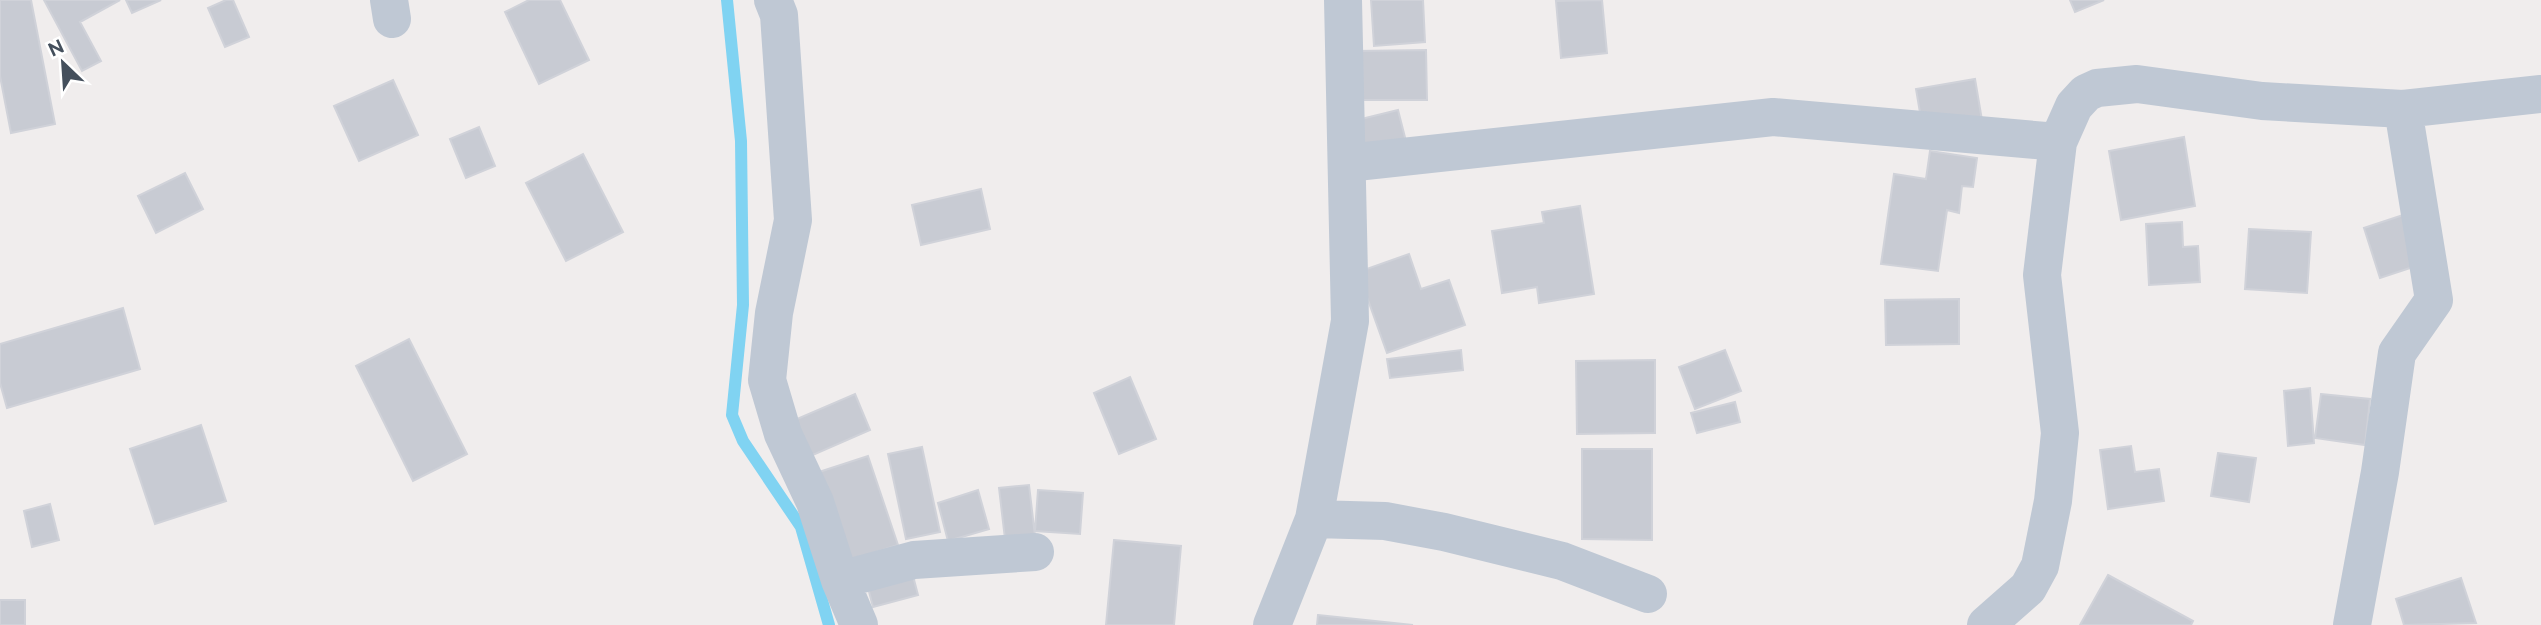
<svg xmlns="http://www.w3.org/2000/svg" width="2541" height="625" viewBox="0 0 2541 625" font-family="Raleway,sans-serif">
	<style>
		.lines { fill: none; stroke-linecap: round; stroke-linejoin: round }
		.stream { stroke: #80d3f2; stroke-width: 12 }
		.building { fill: #c8cbd3; stroke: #d0d2d9; stroke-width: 2 }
		.minor { stroke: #bfc8d4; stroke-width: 38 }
	</style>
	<rect width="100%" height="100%" fill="#f0eded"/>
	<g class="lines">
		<path class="stream" d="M727 0 741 141 743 305 732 415 743 441 801 527 829 625"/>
	</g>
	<path class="building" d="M0 0H31L55 124 11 133 0 76Z
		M44 0H120L80 22 101 61 82 71Z
		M126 0H161L132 13Z
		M226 0H233L249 37 225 47 208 8Z
		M529 0H560L589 60 539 84 505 12Z
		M1371 0H1423L1425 42 1374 46Z
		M1602 0 1607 53 1561 58 1556 1Z
		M2070 0H2104L2075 12Z
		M1426 50 1427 100H1357L1356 51Z
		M1975 79 1984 132 1925 142 1916 89Z
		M393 80 418 135 359 161 334 106Z
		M1398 110 1409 153 1360 166 1349 122Z
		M479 127 495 166 466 178 450 139Z
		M2184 137 2195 206 2121 220 2109 151Z
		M1930 151 1977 158 1973 187 1962 186 1959 213 1947 210 1938 271 1881 264 1894 174 1926 179Z
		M583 154 623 232 566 261 526 183Z
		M185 173 203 209 156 233 138 196Z
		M981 189 990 229 921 245 912 205Z
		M1580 206 1594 294 1539 303 1537 287 1502 293 1492 231 1544 223 1542 212Z
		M2406 214 2422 264 2380 278 2364 228Z
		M2182 222 2183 247 2198 246 2200 282 2149 285 2146 224Z
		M2249 229 2311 232 2307 293 2245 289Z
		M1409 254 1421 289 1449 280 1465 325 1387 353 1358 272Z
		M1959 299V344L1886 345 1885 300Z
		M123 308 140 369 7 408 0 383V344Z
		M409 339 467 454 413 481 356 366Z
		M1461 350 1463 370 1390 378 1387 359Z
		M1725 350 1741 391 1695 409 1679 367Z
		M1655 360V433L1577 434 1576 361Z
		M1130 377 1156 439 1119 454 1094 393Z
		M2310 388 2314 443 2288 446 2284 391Z
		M855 394 870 430 806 458 790 422Z
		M2321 394 2370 399 2365 445 2315 438Z
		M1735 402 1740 422 1697 433 1691 413Z
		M201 425 226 501 155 524 130 449Z
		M2131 446 2135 472 2159 469 2164 501 2108 509 2100 450Z
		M922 447 940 532 906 539 888 454Z
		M1582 449H1652V540L1582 539Z
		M2218 453 2256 458 2249 502 2211 496Z
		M868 456 898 545 842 563 813 474Z
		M1029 485 1035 536 1005 539 999 488Z
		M978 490 989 529 948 541 938 503Z
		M1038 490 1083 493 1080 534 1035 531Z
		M50 504 59 540 32 547 24 511Z
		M1114 540 1181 546 1174 625H1106Z
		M912 572 918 595 873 607 867 584Z
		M2108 575 2193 621 2191 625H2080Z
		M2461 578 2476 623 2404 625 2396 599Z
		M0 600H25V625H0Z
		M1318 615 1413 625H1317Z"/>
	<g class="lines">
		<path class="minor" d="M389 0 392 19
			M773 0 779 15 793 220 774 313 767 380 783 434 815 502 840 580 859 625
			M1347 163 1773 117 2058 142
			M1314 519 1385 521 1444 532 1562 561 1648 594
			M840 580 914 560 1035 552
			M1272 625 1314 519 1350 321 1343 0
			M1986 625 2028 588 2040 566 2053 501 2060 433 2042 275 2058 142 2074 106 2086 93 2097 88 2137 84 2262 101 2403 109 2541 94
			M2352 625 2380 472 2397 353 2434 300 2403 109"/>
	</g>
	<g transform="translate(63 63) rotate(335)" stroke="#ffffff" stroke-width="5" paint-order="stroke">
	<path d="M0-5L12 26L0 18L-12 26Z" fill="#444f5c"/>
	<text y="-10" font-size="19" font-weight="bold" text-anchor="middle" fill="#444f5c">N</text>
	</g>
</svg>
